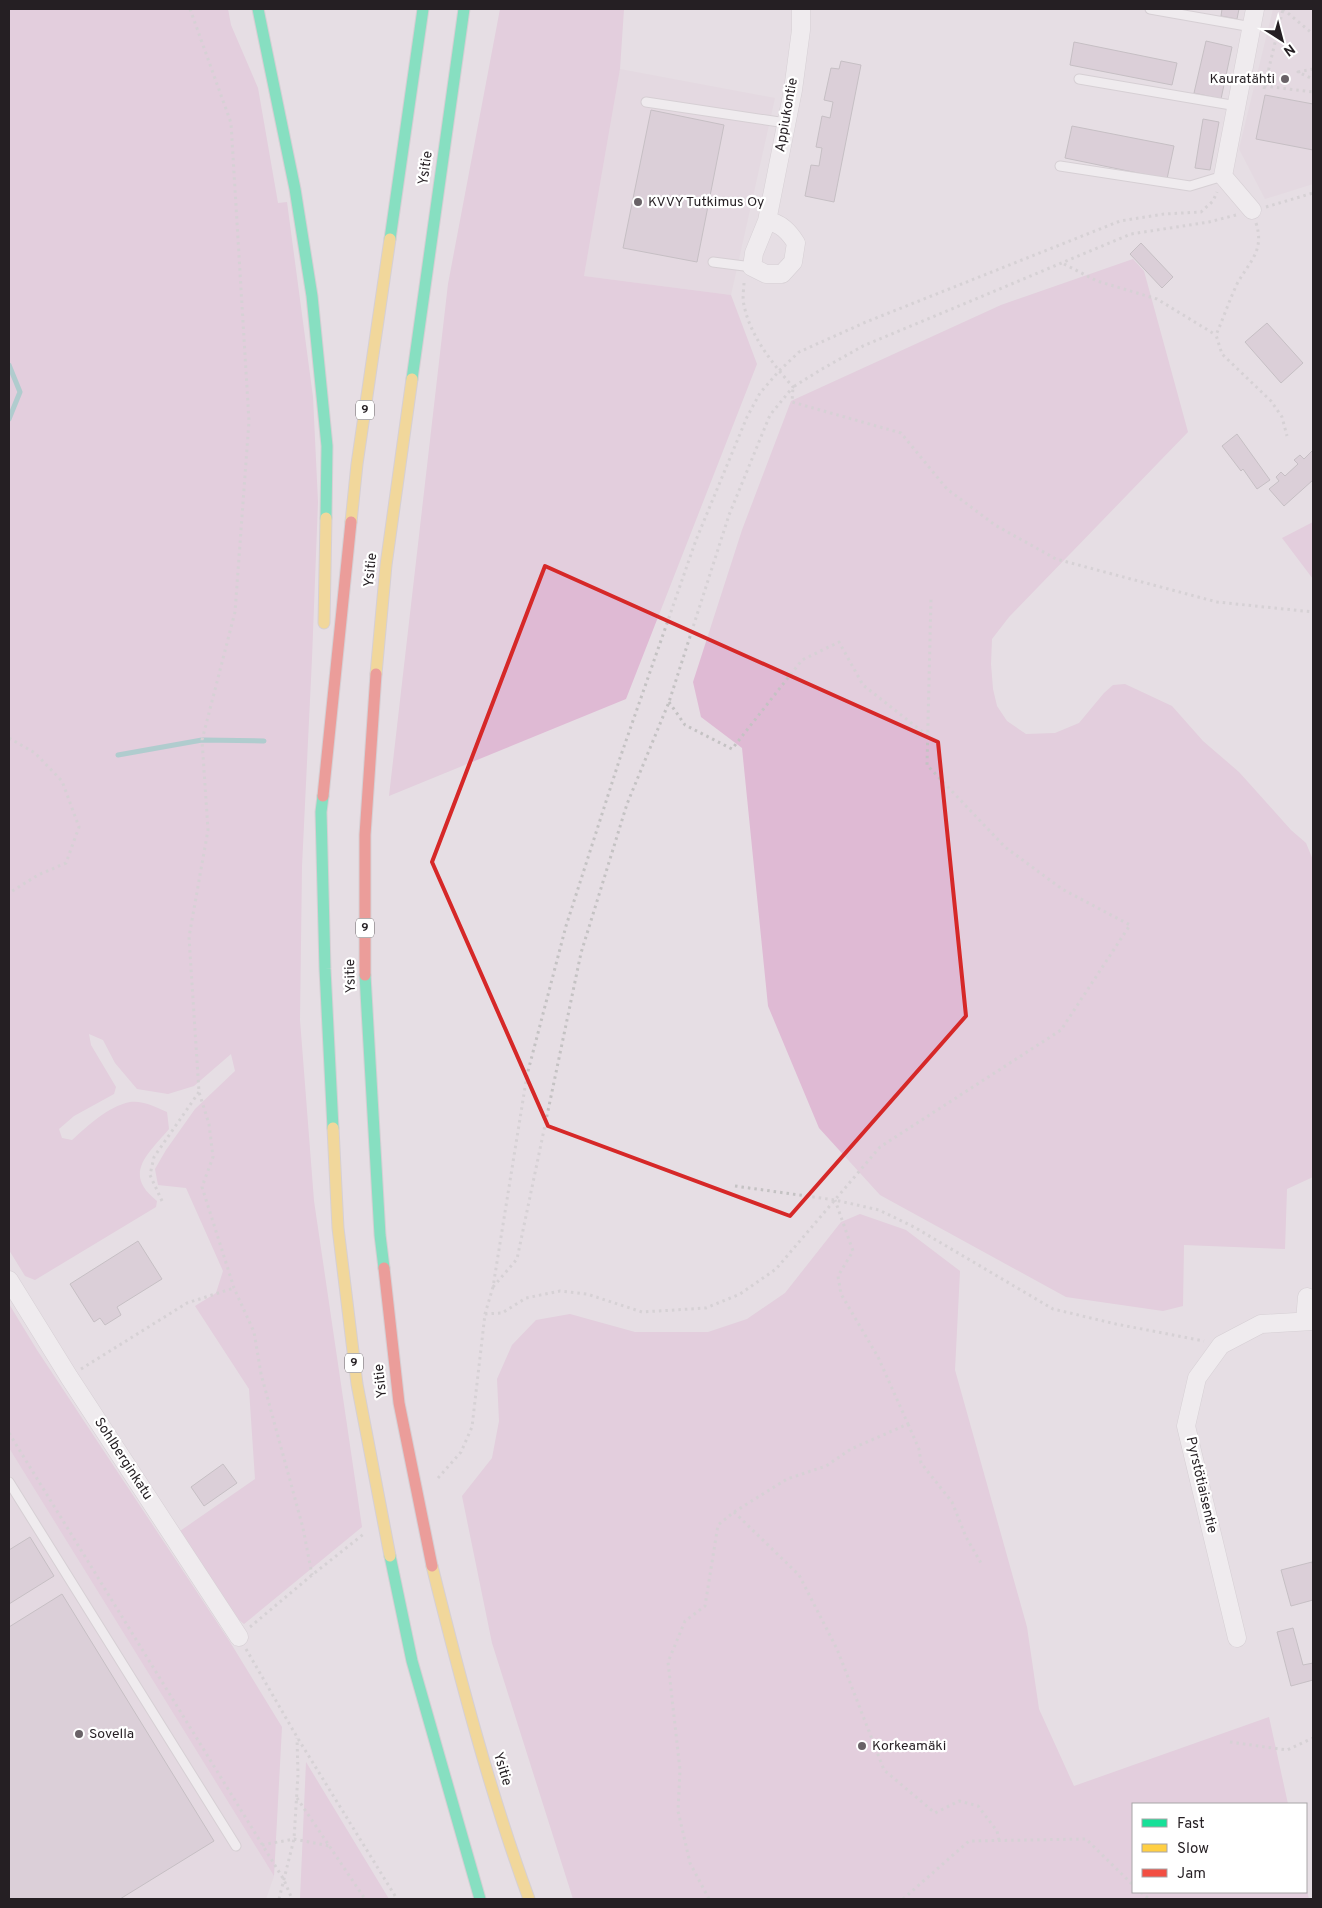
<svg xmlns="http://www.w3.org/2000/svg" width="1322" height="1908" viewBox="0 0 1322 1908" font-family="Overpass,sans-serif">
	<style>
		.built { fill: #e3d2dd }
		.green { fill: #dfbad4 }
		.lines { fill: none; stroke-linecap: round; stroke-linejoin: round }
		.stream { stroke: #6fb5b4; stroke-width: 5 }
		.building { fill: #cfbcca; stroke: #9f999d }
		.lane-casing { stroke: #c3bdc1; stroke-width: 11 }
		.street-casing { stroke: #c3bdc1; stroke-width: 19 }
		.fast-casing { stroke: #c3bdc1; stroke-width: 13 }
		.slow-casing { stroke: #c3bdc1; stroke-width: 13 }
		.jam-casing { stroke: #c3bdc1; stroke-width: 13 }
		.path { stroke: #c4c2c3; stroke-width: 3; stroke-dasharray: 2.5 4; stroke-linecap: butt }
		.lane { stroke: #fbfafb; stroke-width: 9 }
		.street { stroke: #fbfafb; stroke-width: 18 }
		.fast { stroke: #16e098; stroke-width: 11 }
		.slow { stroke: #ffcf43; stroke-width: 11 }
		.jam { stroke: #f24e42; stroke-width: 11 }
		.marked { fill: none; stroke: #d62828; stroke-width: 4; stroke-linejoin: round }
		.poi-dot { fill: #696267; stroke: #fff; stroke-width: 2 }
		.labels { text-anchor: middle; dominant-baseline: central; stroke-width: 4.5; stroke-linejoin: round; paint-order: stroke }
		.shield { fill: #fff; stroke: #666265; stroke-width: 1 }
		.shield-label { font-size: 12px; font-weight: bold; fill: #251f23 }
		.poi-label { font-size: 14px; fill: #251f23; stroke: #fff; text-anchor: start }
		.street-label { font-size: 14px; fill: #251f23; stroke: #fff }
	</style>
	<rect width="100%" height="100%" fill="#e6dee4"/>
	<path class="built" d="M1273 9H1313V184L1265 199 1239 149Z
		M620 69 775 98 731 295 584 276Z
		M9 1448 274 1876 266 1899H9Z"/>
	<path class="green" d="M9 9H228L231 25 258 88 278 203 287 202 313 397 318 502 312 658 302 866 300 1020 314 1201 362 1527 244 1624 239 1620 180 1531 255 1479 249 1389 195 1306 216 1293 223 1271 186 1188 158 1185 155 1169 166 1150 195 1109 235 1071 231 1054 194 1086 168 1094 137 1089 115 1063 103 1040 89 1034 91 1045 116 1087 114 1094 74 1116 59 1129 62 1138 72 1140C89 1125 107 1107 130 1102 141 1100 157 1107 167 1112L169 1129C148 1154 122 1174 157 1201L156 1207 35 1280 25 1276 9 1250Z
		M500 9H624L620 69 584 276 731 295 757 364 626 699 389 796 448 284Z
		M1133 259 1144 271 1188 432 1009 617 992 639 991 664 993 689 997 706 1007 721 1026 734 1055 733 1079 723 1104 693 1113 685 1125 684 1172 706 1203 741 1239 772 1291 830 1306 843 1313 860V1177L1287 1189 1285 1249 1184 1245 1183 1306 1163 1311 1066 1297 880 1195 819 1128 768 1006 742 748 701 717 693 682 742 530 791 401 1001 305Z
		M1313 522V579L1282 538Z
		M860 1214 906 1230 960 1271 955 1370 1027 1627 1039 1709 1074 1786 1269 1717 1288 1804H1133V1892H1306V1886L1309 1899H573L492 1643 462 1496 492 1458 499 1421 497 1379 512 1345 536 1320 570 1314 635 1332H708L747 1319 785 1293 841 1222Z
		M9 1304 37 1350 230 1642 282 1727 274 1876 9 1448Z
		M306 1762 389 1899H300Z"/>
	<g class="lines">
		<path class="stream" d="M9 365 20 392 9 419
			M118 755 202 740 264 741"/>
	</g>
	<path class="building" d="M1222 9H1239L1237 19 1221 16Z
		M1206 41 1232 47 1221 99 1194 93Z
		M1074 42 1177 63 1172 85 1070 65Z
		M841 61 861 65 834 202 805 196 811 165 819 166 822 148 816 147 822 116 830 118 833 102 824 100 831 68 839 69Z
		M1265 95 1313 104V150L1256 139Z
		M651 110 724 125 697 262 623 248Z
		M1203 119 1219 122 1210 170 1195 168Z
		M1072 126 1174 146 1167 179 1065 158Z
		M1141 243 1173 277 1162 288 1130 254Z
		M1267 323 1303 363 1281 383 1245 342Z
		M1237 434 1270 480 1257 489 1243 469 1241 471 1222 446Z
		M1313 450V480L1284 506 1269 489 1279 481 1276 477 1281 472 1285 476 1298 464 1294 460 1300 455 1304 459Z
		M138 1241 162 1279 117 1307 121 1315 105 1325 100 1318 94 1322 70 1284Z
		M223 1464 237 1483 204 1506 191 1487Z
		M30 1537 54 1576 9 1604V1550Z
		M1312 1562 1313 1567V1600L1291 1606 1281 1570Z
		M62 1594 214 1841 120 1899H9V1627Z
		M1293 1628 1303 1665 1313 1663V1680L1291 1686 1277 1632Z"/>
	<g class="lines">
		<defs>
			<path id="lane" d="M1150 9 1252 27
				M1079 79 1237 106
				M646 102 786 123
				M1060 166 1190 186 1223 176
				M713 262 752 267
				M9 1482 236 1846"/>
			<path id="street" d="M1252 210 1223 176 1255 9
				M767 221C781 223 789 232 796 243L793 262 782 274H766L752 267 754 253 767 221 793 90 801 30V9
				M9 1280 69 1377 239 1637
				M1305 1321 1307 1297
				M1237 1638 1186 1426 1197 1378 1221 1345 1261 1324 1313 1321"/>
			<path id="fast" d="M258 9 295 189 312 296 327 446 326 518
				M390 239 423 9
				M412 379 464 9
				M323 796 321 812 325 969 333 1128
				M365 975 380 1235 384 1268
				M390 1556 412 1661 480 1899"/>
			<path id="slow" d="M351 522 357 464 390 239
				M324 623 326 518
				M376 674 386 565 412 379
				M333 1128 338 1228 357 1384 390 1556
				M432 1566C460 1678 489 1790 529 1899"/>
			<path id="jam" d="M323 796 351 522
				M365 975V835L376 674
				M384 1268 399 1403 432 1566"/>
		</defs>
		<use href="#lane" class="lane-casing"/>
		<use href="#street" class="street-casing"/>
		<use href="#fast" class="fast-casing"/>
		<use href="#slow" class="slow-casing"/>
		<use href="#jam" class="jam-casing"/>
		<path class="path" d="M190 9 231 123 249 421 235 612 202 740 208 830 189 937 199 1092 209 1124 213 1157 202 1187 234 1288 254 1332 261 1374 303 1528 312 1575
			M1283 9 1313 34
			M1313 69 1298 72 1313 79
			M1264 86 1313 92
			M1264 89 1283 9
			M1266 207 1313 193
			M1236 215 1209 222 1131 234 863 346 822 369 793 387 792 402 901 433 947 489 995 525 1056 559 1217 602 1313 612
			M1256 223C1265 251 1249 262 1237 284 1229 301 1223 319 1216 335L1222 354 1271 401 1282 417 1287 436
			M1064 264 1097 281 1157 299 1216 335
			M669 702 685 725 732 749 802 660 839 642 863 685 928 736
			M9 738 35 753 62 781 79 827 66 863 38 875 9 893
			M735 1186 835 1200 879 1210 914 1227 1053 1309 1116 1324 1204 1341
			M162 1201 150 1175 154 1157 199 1092
			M493 1287 517 1259 581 953 627 804 669 702 729 515 770 415 793 387C773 364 750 336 744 305 742 298 744 289 744 282
			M485 1314 502 1313 526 1298 560 1291 587 1294 642 1312 706 1308 740 1294 776 1269 880 1147 1061 1030 1130 925 1062 889 1005 847 927 765 931 598
			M81 1369 187 1303 234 1288
			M908 1424 919 1449 921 1463 952 1502 966 1537 981 1563
			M9 1433 284 1880 292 1899
			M438 1478 461 1452 472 1427 485 1314 493 1287 527 1075 566 926 620 758 696 540 747 417 760 393 779 371 799 352 866 322 1120 221 1164 214 1201 212 1213 201 1217 192
			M734 1512 799 1575 837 1649 884 1770 935 1813 959 1801 978 1806 997 1831 999 1840
			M250 1627 312 1575 365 1533
			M246 1649 297 1737 397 1899
			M1230 1742 1287 1750 1313 1738
			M297 1798 365 1899
			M262 1845 294 1839 330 1846
			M1141 1892 1149 1899
			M279 1899 294 1839 298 1774 297 1738
			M709 1899 690 1863 678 1811 680 1770 668 1662 685 1621 705 1606 718 1525 734 1512 787 1479 826 1466 851 1449 908 1424 878 1357 841 1294 838 1276 853 1251 835 1200
			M903 1899 969 1841 1086 1839 1133 1885"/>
		<use href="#lane" class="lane"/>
		<use href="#street" class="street"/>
		<use href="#fast" class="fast"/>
		<use href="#slow" class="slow"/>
		<use href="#jam" class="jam"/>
	</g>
	<path d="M0 0H1322V1908H0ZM545 566 938 742 966 1016 790 1216 548 1126 432 862Z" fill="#e6dee4" fill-opacity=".55" fill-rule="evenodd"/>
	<path class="marked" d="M545 566 938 742 966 1016 790 1216 548 1126 432 862Z"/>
	<g class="poi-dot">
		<circle cx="1285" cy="79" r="5"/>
		<circle cx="638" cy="202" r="5"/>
		<circle cx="79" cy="1734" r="5"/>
		<circle cx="862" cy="1746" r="5"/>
	</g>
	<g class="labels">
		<g class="shield">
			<rect x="356" y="400.5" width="18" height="19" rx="4"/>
			<rect x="356" y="918.5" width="18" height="19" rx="4"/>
			<rect x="345" y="1353.5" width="18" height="19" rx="4"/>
		</g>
		<g class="shield-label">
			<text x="365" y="410">9</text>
			<text x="365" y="928">9</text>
			<text x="354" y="1363">9</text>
		</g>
		<g class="poi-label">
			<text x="1275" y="79" text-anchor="end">Kauratähti</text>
			<text x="648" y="202">KVVY Tutkimus Oy</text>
			<text x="89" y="1734">Sovella</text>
			<text x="872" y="1746">Korkeamäki</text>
		</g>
		<g class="street-label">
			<text transform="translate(787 115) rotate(-80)">Appiukontie</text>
			<text transform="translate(426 168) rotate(-82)">Ysitie</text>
			<text transform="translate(371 570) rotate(-84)">Ysitie</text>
			<text transform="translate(351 976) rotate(-92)">Ysitie</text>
			<text transform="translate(381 1381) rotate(-96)">Ysitie</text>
			<text transform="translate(123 1459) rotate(57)">Sohlberginkatu</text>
			<text transform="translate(1201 1485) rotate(77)">Pyrstötiaisentie</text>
			<text transform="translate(502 1769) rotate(73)">Ysitie</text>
		</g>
	</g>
	<rect width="1322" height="1908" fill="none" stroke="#251f23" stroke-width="20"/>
	<rect x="1132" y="1803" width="175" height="90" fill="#ffffff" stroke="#a8a5a7"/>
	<rect x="1142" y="1819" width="25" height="8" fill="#16e098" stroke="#a8a5a7"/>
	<text x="1177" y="1828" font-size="15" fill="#251f23">Fast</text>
	<rect x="1142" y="1844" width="25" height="8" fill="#ffcf43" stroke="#a8a5a7"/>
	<text x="1177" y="1853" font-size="15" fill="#251f23">Slow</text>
	<rect x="1142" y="1869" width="25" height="8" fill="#f24e42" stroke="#a8a5a7"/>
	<text x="1177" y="1878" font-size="15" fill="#251f23">Jam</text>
	<g transform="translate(1282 40) rotate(144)" stroke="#ffffff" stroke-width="4" paint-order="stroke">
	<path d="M0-4L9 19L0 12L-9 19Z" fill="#251f23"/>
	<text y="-8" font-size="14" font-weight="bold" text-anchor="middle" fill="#251f23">N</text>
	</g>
</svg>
